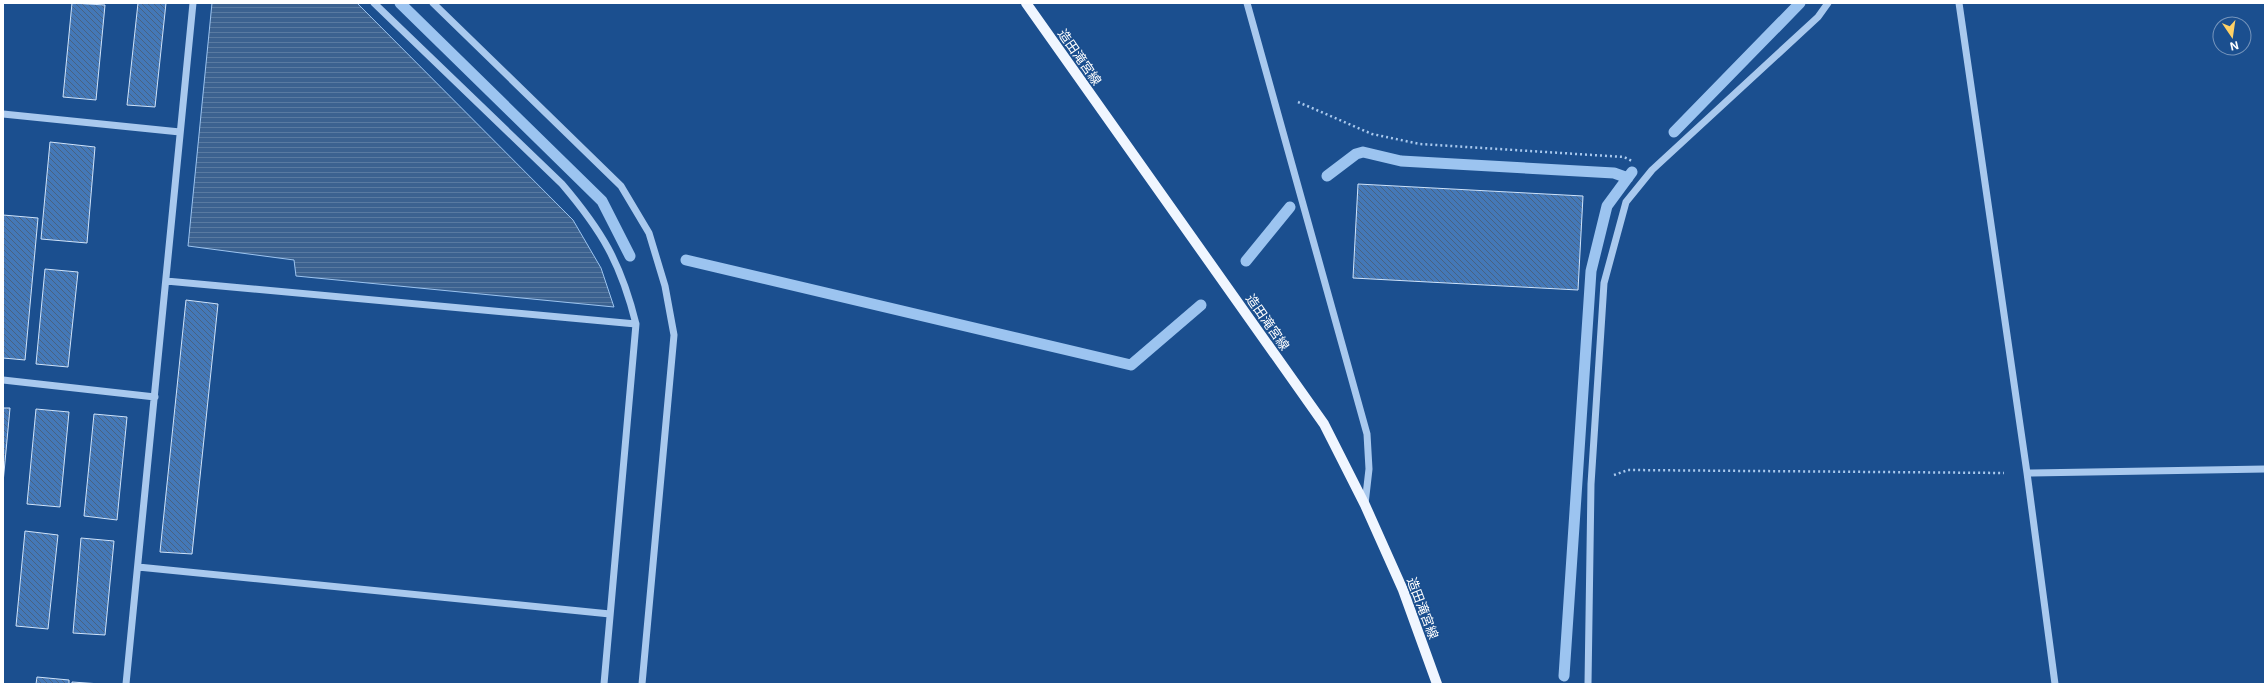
<svg xmlns="http://www.w3.org/2000/svg" width="2268" height="687" viewBox="0 0 2268 687" font-family="Inter,'Noto Sans JP',sans-serif">
	<style>
		.water { fill: url(#water-rules); stroke: #9cc4f0 }
		.lines { fill: none; stroke-linecap: round; stroke-linejoin: round }
		.stream { stroke: #9cc4f0; stroke-width: 11 }
		.building { fill: url(#building-back-hatch); stroke: #cfe3fa }
		.path { stroke: #a9c9ee; stroke-width: 2.5; stroke-dasharray: 2 3; stroke-linecap: butt }
		.minor { stroke: #a9c9ee; stroke-width: 7 }
		.major { stroke: #f0f6ff; stroke-width: 10 }
		.labels { text-anchor: middle; dominant-baseline: central; stroke-width: 3; stroke-linejoin: round; paint-order: stroke }
		.street-label { font-size: 13px; fill: #fff; stroke: #1b4f8f }
	</style>
	<defs>
		<pattern id="water-rules" width="6" height="5" patternUnits="userSpaceOnUse"><rect width="6" height="5" fill="#3c6290"/><path d="M0 2.5h6" fill="none" stroke="#597aa1"/></pattern>
		<pattern id="building-back-hatch" width="6" height="6" patternUnits="userSpaceOnUse"><rect width="6" height="6" fill="#4478b7"/><path d="M-1 5l2 2M0 0l6 6M5-1l2 2" fill="none" stroke="#486282"/></pattern>
	</defs>
	<rect width="100%" height="100%" fill="#1b4f8f"/>
	<path class="water" d="M212 3H357L573 220 601 268 614 307 296 276 294 260 188 246Z"/>
	<g class="lines">
		<path class="stream" d="M400 3 602 201 630 256
			M1674 132 1800 3
			M1327 176 1356 154 1363 152 1401 161 1614 173 1628 178
			M686 260 1131 365 1201 305
			M1246 261 1290 207
			M1564 676 1591 271 1607 206 1632 172"/>
	</g>
	<path class="building" d="M72 3 105 5 96 100 63 97Z
		M138 3H166L155 107 127 105Z
		M50 142 95 147 87 243 41 239Z
		M1358 184 1583 196 1578 290 1353 278Z
		M3 215 38 218 25 360 3 358Z
		M45 269 78 272 68 367 36 364Z
		M186 300 218 304 192 554 160 552Z
		M3 408H10L3 483Z
		M36 409 69 412 60 507 27 504Z
		M94 414 127 417 117 520 84 516Z
		M25 531 58 535 48 629 16 626Z
		M81 538 114 541 105 635 73 633Z
		M37 677 69 680V684H36Z
		M72 682 101 684H72Z"/>
	<g class="lines">
		<path class="path" d="M1298 102 1372 134 1420 144 1624 157 1632 161
			M1614 475 1628 470 2004 473"/>
		<path class="minor" d="M374 3 562 184C602 231 621 263 636 324L604 684
			M433 3 621 186 649 233 665 286 674 335 642 684
			M1247 3 1367 434 1369 469 1365 504
			M1959 3 2027 473
			M3 114 180 132
			M166 281 636 324
			M3 380 155 397
			M138 567 610 614
			M126 684 193 3
			M1588 684 1591 484 1604 283 1626 202 1652 170 1818 17 1828 3
			M2055 684 2027 473 2265 469"/>
		<path class="major" d="M1026 3 1324 424 1365 505 1403 590 1437 684"/>
	</g>
	<g class="labels">
		<g class="street-label">
			<text transform="translate(1080 57) rotate(55)">造田滝宮線</text>
			<text transform="translate(1268 322) rotate(55)">造田滝宮線</text>
			<text transform="translate(1423 608) rotate(69)">造田滝宮線</text>
		</g>
	</g>
	<rect width="2268" height="687" fill="none" stroke="#ffffff" stroke-width="8"/>
	<g transform="translate(2232 36) rotate(167)"><circle r="19" fill="#1b4f8f" stroke="#7695bc"/>
	<path d="M0-3L7 15L0 10L-7 15Z" fill="#ffd166"/>
	<text y="-6" font-size="11" font-weight="bold" text-anchor="middle" fill="#ffffff">N</text>
	</g>
</svg>
